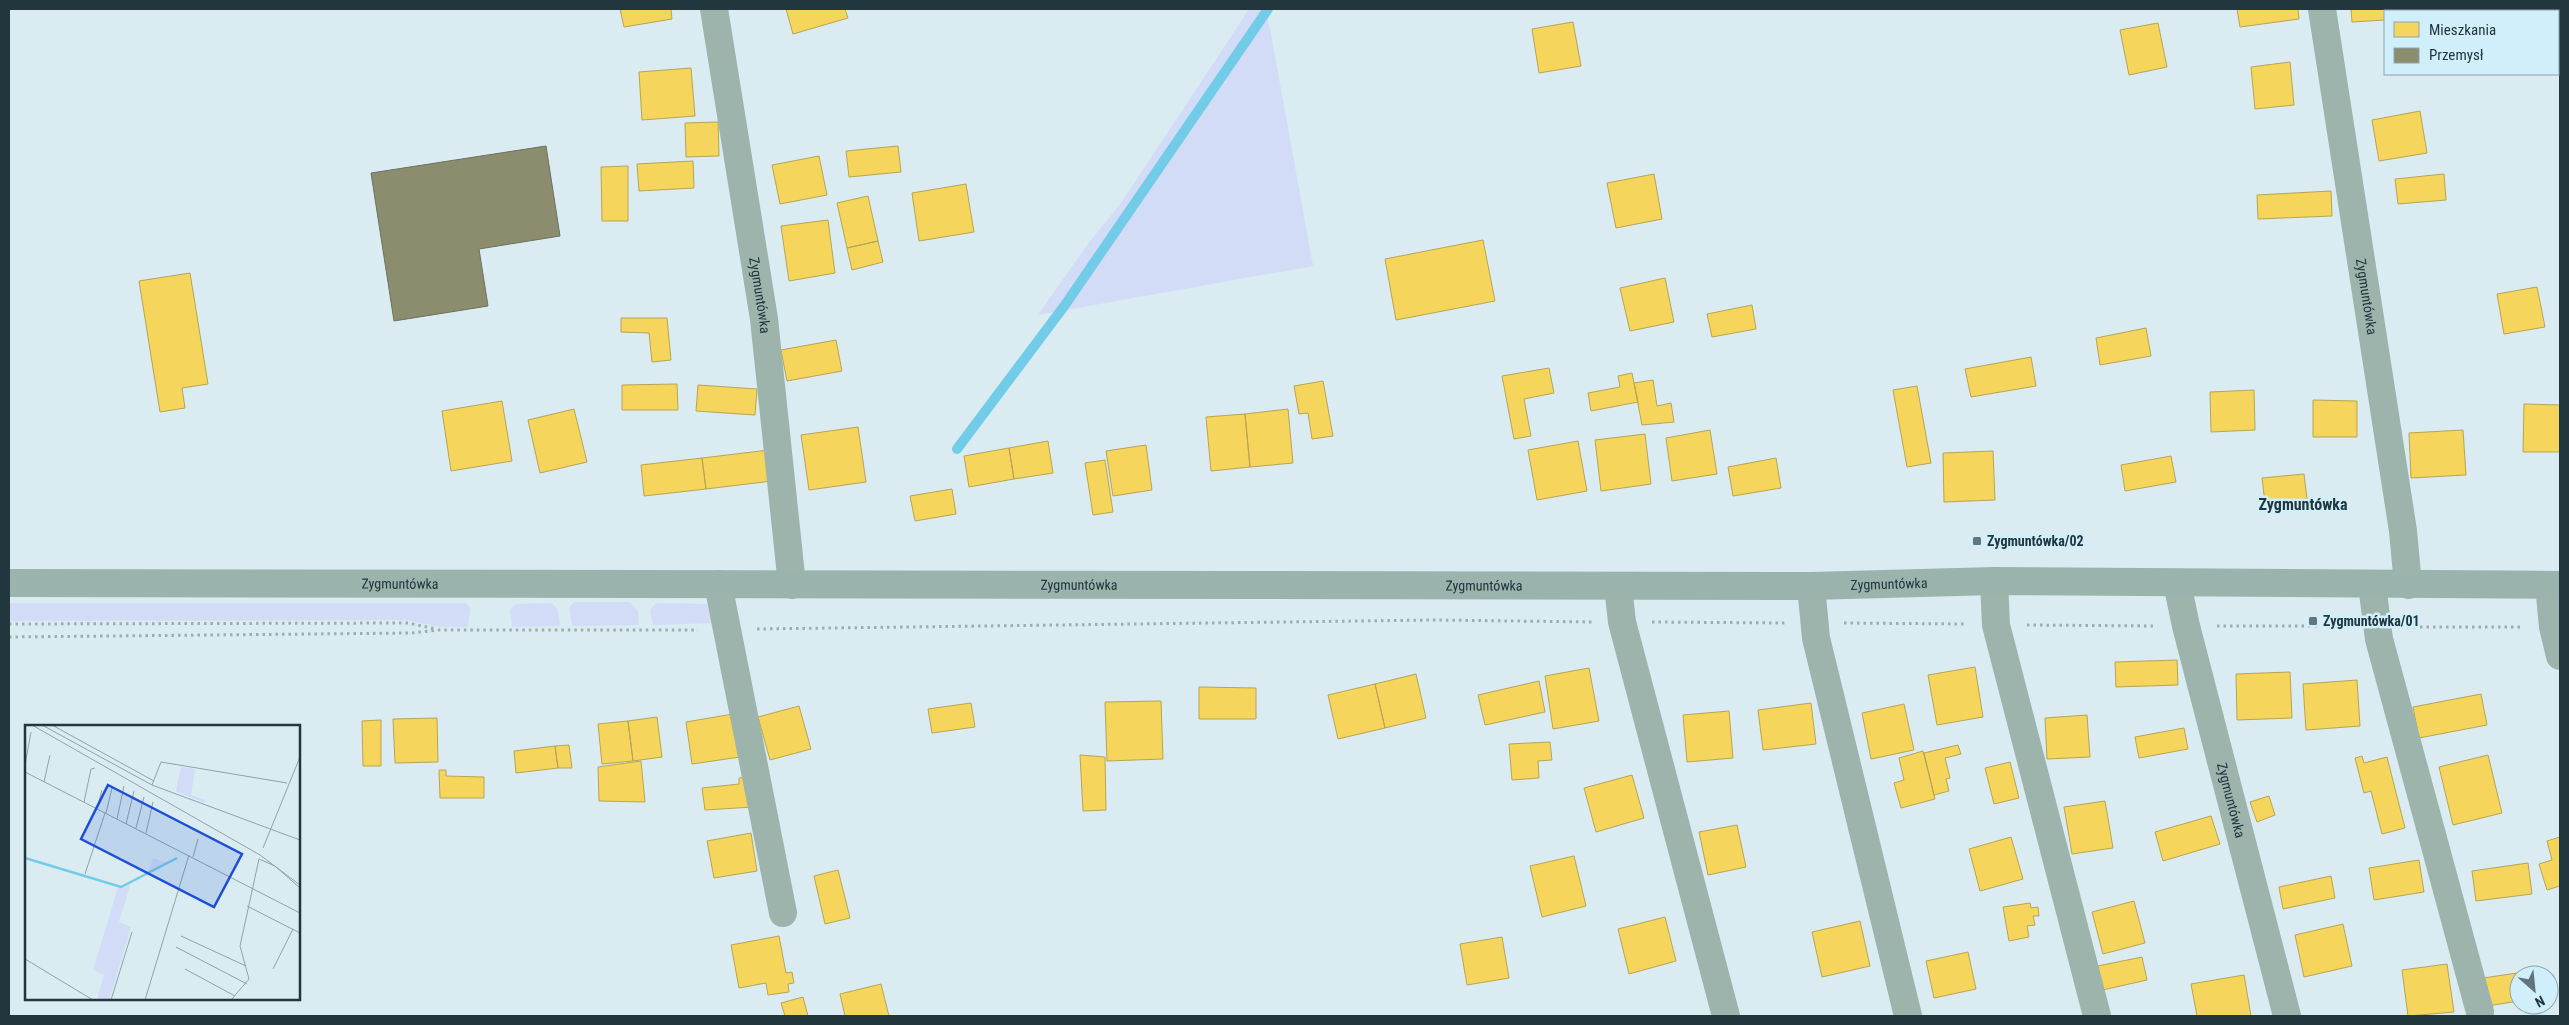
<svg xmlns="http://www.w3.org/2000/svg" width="2569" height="1025" viewBox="0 0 2569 1025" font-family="'Roboto Condensed',sans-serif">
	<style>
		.green { fill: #d2dcf7 }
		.homes { fill: #f6d55c; stroke: #b6a553 }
		.industry { fill: #8c8c6e; stroke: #6c725f }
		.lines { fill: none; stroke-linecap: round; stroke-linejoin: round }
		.stream { stroke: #72cce8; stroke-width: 10 }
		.path { stroke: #9bafaa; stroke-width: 3; stroke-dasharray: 2.5 4; stroke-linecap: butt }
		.street { stroke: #9cb4ac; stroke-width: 28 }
		.secondary { stroke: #9ab3ad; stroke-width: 28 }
		.poi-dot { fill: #62757c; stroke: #d1effa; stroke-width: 2 }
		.labels { text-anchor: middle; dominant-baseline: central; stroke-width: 5; stroke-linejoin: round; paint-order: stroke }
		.street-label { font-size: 14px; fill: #21363d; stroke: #d1effa }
		.poi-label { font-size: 14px; font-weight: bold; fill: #21363d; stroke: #d1effa; text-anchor: start }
		.quarter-label { font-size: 16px; font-weight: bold; fill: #21363d; stroke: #d1effa }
		.inset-river { fill: none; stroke: #72cce8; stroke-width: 2.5 }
		.inset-road { fill: none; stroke: #90a3a9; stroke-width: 1 }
		.view { fill: #1d4ed8; fill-opacity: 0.15; stroke: #1d4ed8; stroke-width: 2.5 }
		.inset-edge { fill: none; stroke: #21363d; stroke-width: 2.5 }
	</style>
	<rect width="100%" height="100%" fill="#daebf1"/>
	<path class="green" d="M1249 9H1265L1271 34 1313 266 1038 315 1087 245 1121 203Z
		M574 602H630L638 611 639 625 572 626 569 608Z
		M9 603H466L470 608 468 627H440L407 620 9 621Z
		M552 603 558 610 560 626 512 627 510 610 516 604Z
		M656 603 707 604 715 623 653 625 650 610Z"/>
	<path class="homes" d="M620 9H671L672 19 624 27Z
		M786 9H845L848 18 793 34Z
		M2237 9H2298L2299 19 2240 27Z
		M2351 9H2409L2410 11H2385V20L2352 22Z
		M1573 22 1581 66 1539 73 1532 29Z
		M2158 23 2167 67 2129 75 2120 30Z
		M2290 62 2294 105 2255 109 2251 67Z
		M691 68 695 116 642 120 639 72Z
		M2420 111 2427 153 2379 161 2372 120Z
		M718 122 719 156 686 157 685 123Z
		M898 146 901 172 849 177 846 151Z
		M819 156 827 195 780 204 772 165Z
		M693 161 694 188 639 191 637 164Z
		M628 166V221H602L601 167Z
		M1654 174 1662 219 1616 228 1607 183Z
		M2444 174 2446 200 2398 204 2395 179Z
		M966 184 974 232 919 241 912 193Z
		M2331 191 2332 216 2258 219 2257 195Z
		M868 196 878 241 847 248 837 203Z
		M828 220 835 273 789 281 781 226Z
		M1483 240 1495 301 1396 320 1385 259Z
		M878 241 883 262 852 270 847 248Z
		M190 273 208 384 182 388 185 408 160 412 139 281Z
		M1665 278 1674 322 1630 331 1620 288Z
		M2537 287 2545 327 2504 334 2497 294Z
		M1752 305 1756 329 1712 337 1707 314Z
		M621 318H667L671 360 652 362 649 333 621 332Z
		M2146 328 2151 356 2100 365 2096 338Z
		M836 340 842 371 787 381 781 350Z
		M2031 357 2036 386 1971 397 1965 369Z
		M1549 368 1554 393 1524 399 1531 436 1514 439 1502 376Z
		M1632 373 1638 402 1591 411 1588 393 1620 387 1618 376Z
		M1653 380 1657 406 1671 403 1674 422 1642 425 1634 383Z
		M1323 381 1333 436 1312 439 1308 413 1299 414 1294 386Z
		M677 384 678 410H622V385Z
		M698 385 757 389 755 415 696 411Z
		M1917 386 1931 463 1907 467 1893 390Z
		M2254 390 2255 430 2211 432 2210 392Z
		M2313 400 2357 401V437H2313Z
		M502 401 512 461 451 471 442 411Z
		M2524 404 2560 405V452H2523Z
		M574 409 587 462 540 473 528 420Z
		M1288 409 1293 463 1250 467 1245 414Z
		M1245 414 1250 467 1211 471 1206 417Z
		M858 427 866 482 809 490 801 435Z
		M1710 430 1717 474 1672 481 1666 438Z
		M2463 430 2466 475 2411 478 2409 433Z
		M1645 434 1651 484 1601 491 1595 440Z
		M1048 441 1053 473 1014 479 1009 448Z
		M1578 441 1587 491 1537 500 1528 450Z
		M1146 445 1152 490 1113 496 1106 451Z
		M1009 448 1014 479 969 487 964 456Z
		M769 450 772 481 706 489 702 458Z
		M1993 451 1995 500 1944 502 1943 453Z
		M2171 456 2176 482 2125 491 2121 465Z
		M702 458 706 489 644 496 641 465Z
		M1776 458 1781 488 1733 496 1728 467Z
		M1105 460 1113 512 1093 515 1085 463Z
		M2304 474 2307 499 2265 503 2262 478Z
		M952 489 956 514 915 521 910 496Z
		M2177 660 2178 685 2116 687 2115 662Z
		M1975 667 1983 717 1937 725 1928 675Z
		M1589 668 1599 721 1553 729 1545 676Z
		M2290 672 2292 718 2237 720 2236 674Z
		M1416 674 1426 718 1385 728 1375 684Z
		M2357 680 2360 726 2306 730 2303 684Z
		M1539 681 1545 712 1485 725 1478 695Z
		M1375 684 1385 728 1338 739 1328 695Z
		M1199 687 1256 688V719H1199Z
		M2481 694 2487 725 2419 738 2413 707Z
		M1161 701 1163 759 1107 761 1105 702Z
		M971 703 975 727 932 733 928 709Z
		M1811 703 1816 744 1763 750 1758 710Z
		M1904 704 1914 750 1871 759 1862 713Z
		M799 706 811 749 770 760 758 717Z
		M1729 711 1733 758 1687 762 1683 715Z
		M733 714 740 757 692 764 686 722Z
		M2087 715 2090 757 2047 759 2045 718Z
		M657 717 662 757 633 761 628 721Z
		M437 718 438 762 395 763 393 719Z
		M381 720V766H363L362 721Z
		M628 721 633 761 602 764 598 724Z
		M2184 728 2188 749 2139 758 2135 737Z
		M1550 742 1552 760 1538 761 1539 778 1512 780 1509 744Z
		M569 745 572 768H558L555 746Z
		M1958 745 1961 754 1945 758 1950 778 1946 779 1949 791 1934 795 1924 753Z
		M555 746 558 768 516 773 514 751Z
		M1923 751 1935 799 1901 808 1894 783 1904 780 1899 758Z
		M1080 755 1105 757 1106 810 1083 811Z
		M2488 755 2502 813 2453 825 2439 767Z
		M2362 756 2364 763 2387 757 2405 828 2382 834 2371 791 2364 793 2355 758Z
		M641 761 645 802 599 801 598 767Z
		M2010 762 2019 798 1994 804 1985 768Z
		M439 770H446V776L484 777V798H440Z
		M1632 775 1644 818 1596 832 1584 788Z
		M748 777 753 807 705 810 702 788 739 784V778Z
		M2269 796 2275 815 2257 822 2250 802Z
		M2105 801 2113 848 2072 854 2064 807Z
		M2211 816 2220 844 2163 861 2155 832Z
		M1737 825 1746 867 1708 875 1699 832Z
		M751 833 757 871 714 878 707 841Z
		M2011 837 2023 879 1980 891 1969 849Z
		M2560 837V886L2547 890 2539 864 2552 860 2547 841Z
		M1574 856 1586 906 1542 917 1530 866Z
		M2419 860 2424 892 2374 900 2369 868Z
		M2528 863 2532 894 2476 901 2472 871Z
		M838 870 850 918 825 924 814 876Z
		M2331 876 2335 898 2283 909 2279 887Z
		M2134 901 2145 943 2103 954 2092 912Z
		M2030 903 2031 908 2038 907 2039 916H2033L2035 925 2027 926 2029 937 2009 941 2003 907Z
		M1665 917 1676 961 1629 974 1618 929Z
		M1860 921 1870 966 1822 977 1812 932Z
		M2343 924 2352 966 2304 977 2295 935Z
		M779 936 786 973 792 972 794 983 788 984 789 992 768 995 766 983 739 988 731 945Z
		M1502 937 1509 978 1467 985 1460 944Z
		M1968 952 1976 989 1934 998 1926 961Z
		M2142 957 2147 980 2098 991 2093 967Z
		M2447 964 2454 1012 2408 1016 2402 970Z
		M2545 969 2546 975H2519V1001L2487 1006 2483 978Z
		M2244 975 2251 1016H2197L2191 984Z
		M881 984 889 1016H845L840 994Z
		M803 997 808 1016H785L781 1003Z"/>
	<path class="industry" d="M546 146 560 236 479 249 488 306 394 321 371 173Z"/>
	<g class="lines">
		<path class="stream" d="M957 449 1065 305 1268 9"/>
		<path class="path" d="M1652 622 1785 623
			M1844 623 1965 624
			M9 624 408 623 436 629
			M2027 625 2155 626
			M2217 626H2348
			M2407 627H2523
			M757 629 1435 620 1593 622
			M9 637 411 633 439 630H698"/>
		<g class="street">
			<path id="s1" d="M714 9 764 319 792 585"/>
			<path id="s2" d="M2322 9 2403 531 2408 585"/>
			<path d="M1994 581 1996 625 2097 1016"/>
			<path id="s3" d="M2177 583 2186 626 2287 1016"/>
			<path d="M718 584 783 913"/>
			<path d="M2372 585 2379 639 2480 1012"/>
			<path d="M2549 585 2553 627 2560 656"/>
			<path d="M1618 586 1622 622 1726 1016"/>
			<path d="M1811 586 1816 638 1908 1016"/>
		</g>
		<path class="secondary" id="s4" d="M9 583 1811 586 1994 581 2560 585"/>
	</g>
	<g class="poi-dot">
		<rect x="1972" y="536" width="10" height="10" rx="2.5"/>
		<rect x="2308" y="616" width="10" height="10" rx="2.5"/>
	</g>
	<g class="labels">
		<g class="street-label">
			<text stroke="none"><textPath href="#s1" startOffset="290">Zygmuntówka</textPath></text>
			<text stroke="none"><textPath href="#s2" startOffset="291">Zygmuntówka</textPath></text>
			<text stroke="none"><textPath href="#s4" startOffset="391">Zygmuntówka</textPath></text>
			<text stroke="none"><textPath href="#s4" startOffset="1880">Zygmuntówka</textPath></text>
			<text stroke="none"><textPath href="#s4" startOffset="1070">Zygmuntówka</textPath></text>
			<text stroke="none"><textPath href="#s4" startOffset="1475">Zygmuntówka</textPath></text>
			<text stroke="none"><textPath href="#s3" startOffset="224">Zygmuntówka</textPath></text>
		</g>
		<g class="poi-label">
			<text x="1987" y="541">Zygmuntówka/02</text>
			<text x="2323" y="621">Zygmuntówka/01</text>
		</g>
		<g class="quarter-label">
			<text x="2303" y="504">Zygmuntówka</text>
		</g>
	</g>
	<g transform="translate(25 725)">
		<rect width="275" height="275" fill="#daebf1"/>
		<path d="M156 42 170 44 166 70 180 75 179 78 151 66ZM128 133 144 138 124 149V146ZM106 157 94 197 106 202 84 275H72L79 250 68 245 79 209 93 162Z" fill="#d2dcf7"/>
		<path class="inset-river" d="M0 133 96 162 152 133"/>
		<path class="inset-road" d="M7 0 235 130 275 160M17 0 127 60 275 115M27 0 129 56M0 40 6 7M0 47 275 188M19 57 25 30M127 60 136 37 262 58M59 77 66 44 70 43M72 84 77 65M81 88 87 63M92 94 99 61M101 99 109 66M111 103 119 72M121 108 128 77M238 123 275 32M168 132 173 114M60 149 80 88M222 181 275 208M156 211 221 241M151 222 222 259M0 234 68 275M160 244 210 271M248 244 268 204M86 275 107 207M120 275 164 130M206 275 224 254 215 221 234 134 250 141 275 163"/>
		<path class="view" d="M83 60 217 129 189 182 56 114Z"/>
		<rect width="275" height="275" class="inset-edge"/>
	</g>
	<rect width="2569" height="1025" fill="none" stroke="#21363d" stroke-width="20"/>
	<rect x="2384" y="10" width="175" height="65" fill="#d1effa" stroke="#8ba5ae"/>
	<rect x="2394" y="22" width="25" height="15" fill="#f6d55c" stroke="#8ba5ae"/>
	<text x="2429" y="35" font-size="15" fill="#21363d">Mieszkania</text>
	<rect x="2394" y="48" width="25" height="15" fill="#8c8c6e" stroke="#8ba5ae"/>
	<text x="2429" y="60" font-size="15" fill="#21363d">Przemysł</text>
	<g transform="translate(2534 990) rotate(153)"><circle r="24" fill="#d1effa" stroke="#8ba5ae"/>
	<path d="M0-4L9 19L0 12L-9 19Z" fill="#62757c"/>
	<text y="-8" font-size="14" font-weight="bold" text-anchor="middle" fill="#21363d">N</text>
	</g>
</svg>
